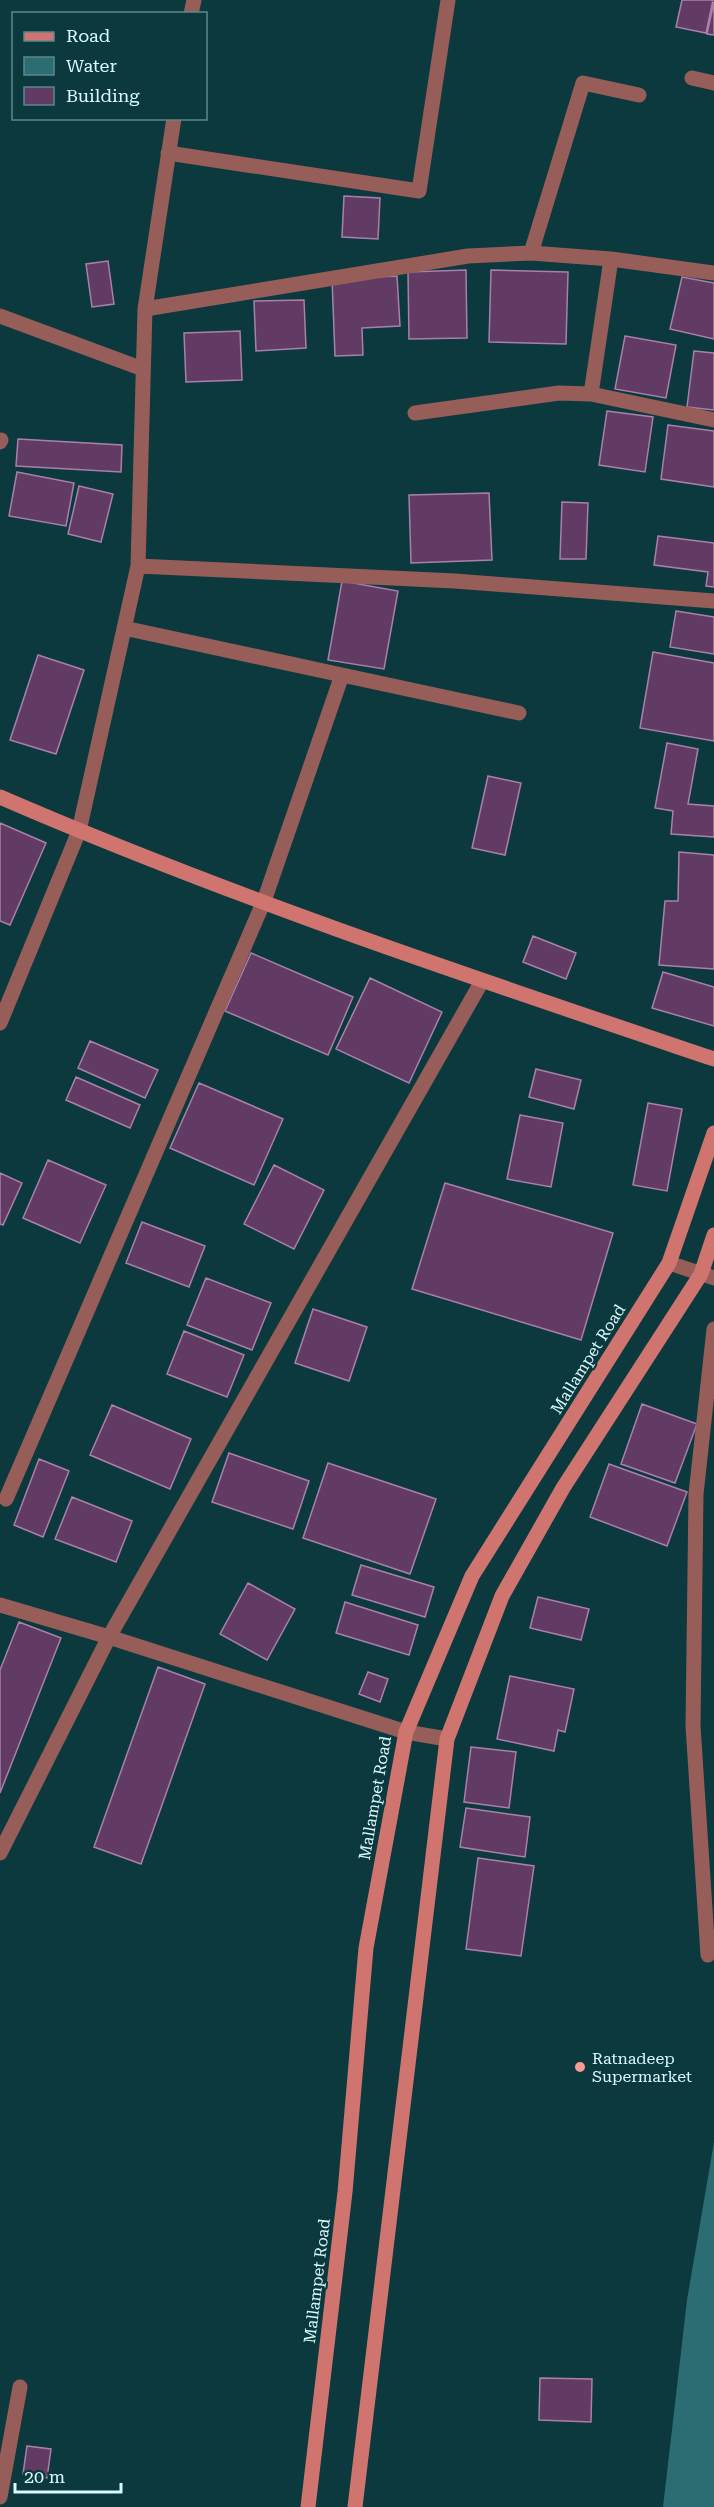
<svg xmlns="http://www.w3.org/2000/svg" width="714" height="2507" viewBox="0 0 714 2507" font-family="'Roboto Serif',serif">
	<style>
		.water { fill: #2c6c73 }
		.building { fill: #613b63; stroke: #a980ab; stroke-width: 1.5 }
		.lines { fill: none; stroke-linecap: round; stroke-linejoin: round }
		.lane { stroke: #975e59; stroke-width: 15 }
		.street { stroke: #975e59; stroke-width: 15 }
		.secondary { stroke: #cf746e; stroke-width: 15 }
		.poi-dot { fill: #f59c94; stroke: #0b393d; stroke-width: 2 }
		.labels { text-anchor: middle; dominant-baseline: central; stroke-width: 4.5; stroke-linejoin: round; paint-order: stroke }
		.street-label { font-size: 16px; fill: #dbfafd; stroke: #0b393d }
		.poi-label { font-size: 16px; fill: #dbfafd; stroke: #0b393d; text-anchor: start }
	</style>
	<rect width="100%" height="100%" fill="#0b393d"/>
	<path class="water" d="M714 2142V2507H663L687 2300Z"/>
	<path class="building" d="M682 0H713L706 33 676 27Z
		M714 2V35L707 34Z
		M344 196 380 198 378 239 342 237Z
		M108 261 114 304 92 307 86 264Z
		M466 270 467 338 409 339 408 272Z
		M491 270 568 272 566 344 489 342Z
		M397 276 400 326 362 328 363 355 335 356 332 279Z
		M682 277 714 283V339L670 329Z
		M304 300 306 348 256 351 254 301Z
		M240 331 242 380 186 382 184 333Z
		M625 336 676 345 666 398 615 389Z
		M694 351 714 353V410L687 407Z
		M607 411 653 417 645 472 599 465Z
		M668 425 714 431V487L661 479Z
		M18 439 122 445 121 472 16 466Z
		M17 472 74 483 66 526 9 516Z
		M79 486 113 494 101 542 68 534Z
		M489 493 492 560 411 563 409 495Z
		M562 502 588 503 586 559H560Z
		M658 536 714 543V587L706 586 708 572 654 565Z
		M342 581 398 591 384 669 328 660Z
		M676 611 714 617V654L670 647Z
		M653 652 714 663V741L640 728Z
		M38 655 84 670 56 754 10 740Z
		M667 743 698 749 688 804 714 806V837L671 834 673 811 655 808Z
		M488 776 521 783 505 855 472 848Z
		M0 823 46 843 10 925 0 921Z
		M679 852 714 855V969L659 965 665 901H678Z
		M533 936 576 953 566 979 523 962Z
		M251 953 353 997 328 1055 225 1011Z
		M663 972 714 987V1026L652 1008Z
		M370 978 442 1012 409 1083 336 1049Z
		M90 1041 158 1070 145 1098 78 1068Z
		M536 1069 581 1080 574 1109 529 1097Z
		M76 1077 140 1105 130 1128 66 1100Z
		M199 1083 283 1119 254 1185 170 1148Z
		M648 1103 682 1109 667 1191 633 1185Z
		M520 1115 563 1123 551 1187 507 1179Z
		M48 1160 106 1185 80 1243 23 1218Z
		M274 1165 324 1190 294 1249 244 1224Z
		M0 1173 22 1183 3 1225 0 1224Z
		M445 1183 613 1233 581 1340 412 1289Z
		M142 1222 205 1246 189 1287 126 1263Z
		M206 1278 271 1303 252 1350 187 1325Z
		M313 1309 367 1327 349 1381 295 1363Z
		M184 1331 244 1355 227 1397 167 1374Z
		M642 1404 697 1424 675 1483 621 1464Z
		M112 1405 191 1439 170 1489 90 1455Z
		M229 1453 309 1481 293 1529 212 1502Z
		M39 1459 69 1471 43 1537 14 1525Z
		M328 1463 436 1499 410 1574 303 1538Z
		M609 1464 687 1492 667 1546 590 1517Z
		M72 1497 132 1521 116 1562 55 1539Z
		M361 1565 434 1587 425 1617 352 1595Z
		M248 1583 295 1609 267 1660 220 1634Z
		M538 1597 589 1609 581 1640 530 1628Z
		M345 1602 418 1625 409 1655 336 1633Z
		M19 1622 61 1638 0 1793V1670Z
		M158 1667 205 1684 141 1864 94 1847Z
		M368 1672 388 1679 380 1702 359 1694Z
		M510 1676 574 1689 565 1732 558 1730 554 1751 497 1739Z
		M471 1747 516 1752 509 1808 464 1802Z
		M466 1808 530 1817 525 1857 460 1847Z
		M478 1858 534 1866 521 1956 466 1949Z
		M540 2378 592 2379 591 2422 539 2420Z
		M27 2446 51 2449 47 2478 23 2474Z"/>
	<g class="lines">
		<path class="lane" d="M692 78 714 83"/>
		<path class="street" d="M191 14 194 0
			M168 153 419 191 448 0
			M531 253 583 83 639 95
			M611 259 591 394 714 420
			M145 309 468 256 531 253 611 259 714 273
			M0 316 143 369
			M415 413 559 393 591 394
			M0 442 1 440
			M138 566 455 581 714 601
			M124 628 342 675
			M0 1023 79 831 138 566 145 309 174 118
			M669 1263 714 1278
			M6 1499 264 901 342 675 519 713
			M0 1605 109 1637 406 1732 447 1739
			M0 1853 109 1637 482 981
			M708 1955 693 1726 696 1494 714 1329
			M0 2497 20 2387"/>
		<path class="secondary" d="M0 797C233 898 474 978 714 1059
			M308 2507 345 2192 366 1948 406 1732 472 1576 669 1263 714 1133
			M355 2507 447 1739 502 1596 563 1488 701 1274 714 1235"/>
	</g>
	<circle class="poi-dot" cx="580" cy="2067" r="6"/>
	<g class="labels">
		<g class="street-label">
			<text transform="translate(588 1359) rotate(-58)">Mallampet Road</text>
			<text transform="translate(375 1798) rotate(-80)">Mallampet Road</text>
			<text transform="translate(317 2281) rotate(-83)">Mallampet Road</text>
		</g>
		<g class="poi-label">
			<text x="592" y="2058">Ratnadeep<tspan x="592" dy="18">Supermarket</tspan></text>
		</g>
	</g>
	<rect x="12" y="12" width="195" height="108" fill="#0b393d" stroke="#5e868a" stroke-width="1.5"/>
	<rect x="24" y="32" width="30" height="9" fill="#cf746e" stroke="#5e868a" stroke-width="1.5"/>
	<text x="66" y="42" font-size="18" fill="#dbfafd">Road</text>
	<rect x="24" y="57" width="30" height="18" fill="#2c6c73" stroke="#5e868a" stroke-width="1.5"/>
	<text x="66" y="72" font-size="18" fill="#dbfafd">Water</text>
	<rect x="24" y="87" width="30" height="18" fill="#613b63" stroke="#5e868a" stroke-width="1.5"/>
	<text x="66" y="102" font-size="18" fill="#dbfafd">Building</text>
	<path d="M15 2483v9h106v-9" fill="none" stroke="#dbfafd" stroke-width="3"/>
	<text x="24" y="2483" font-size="18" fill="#dbfafd" stroke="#0b393d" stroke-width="4.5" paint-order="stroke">20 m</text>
</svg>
